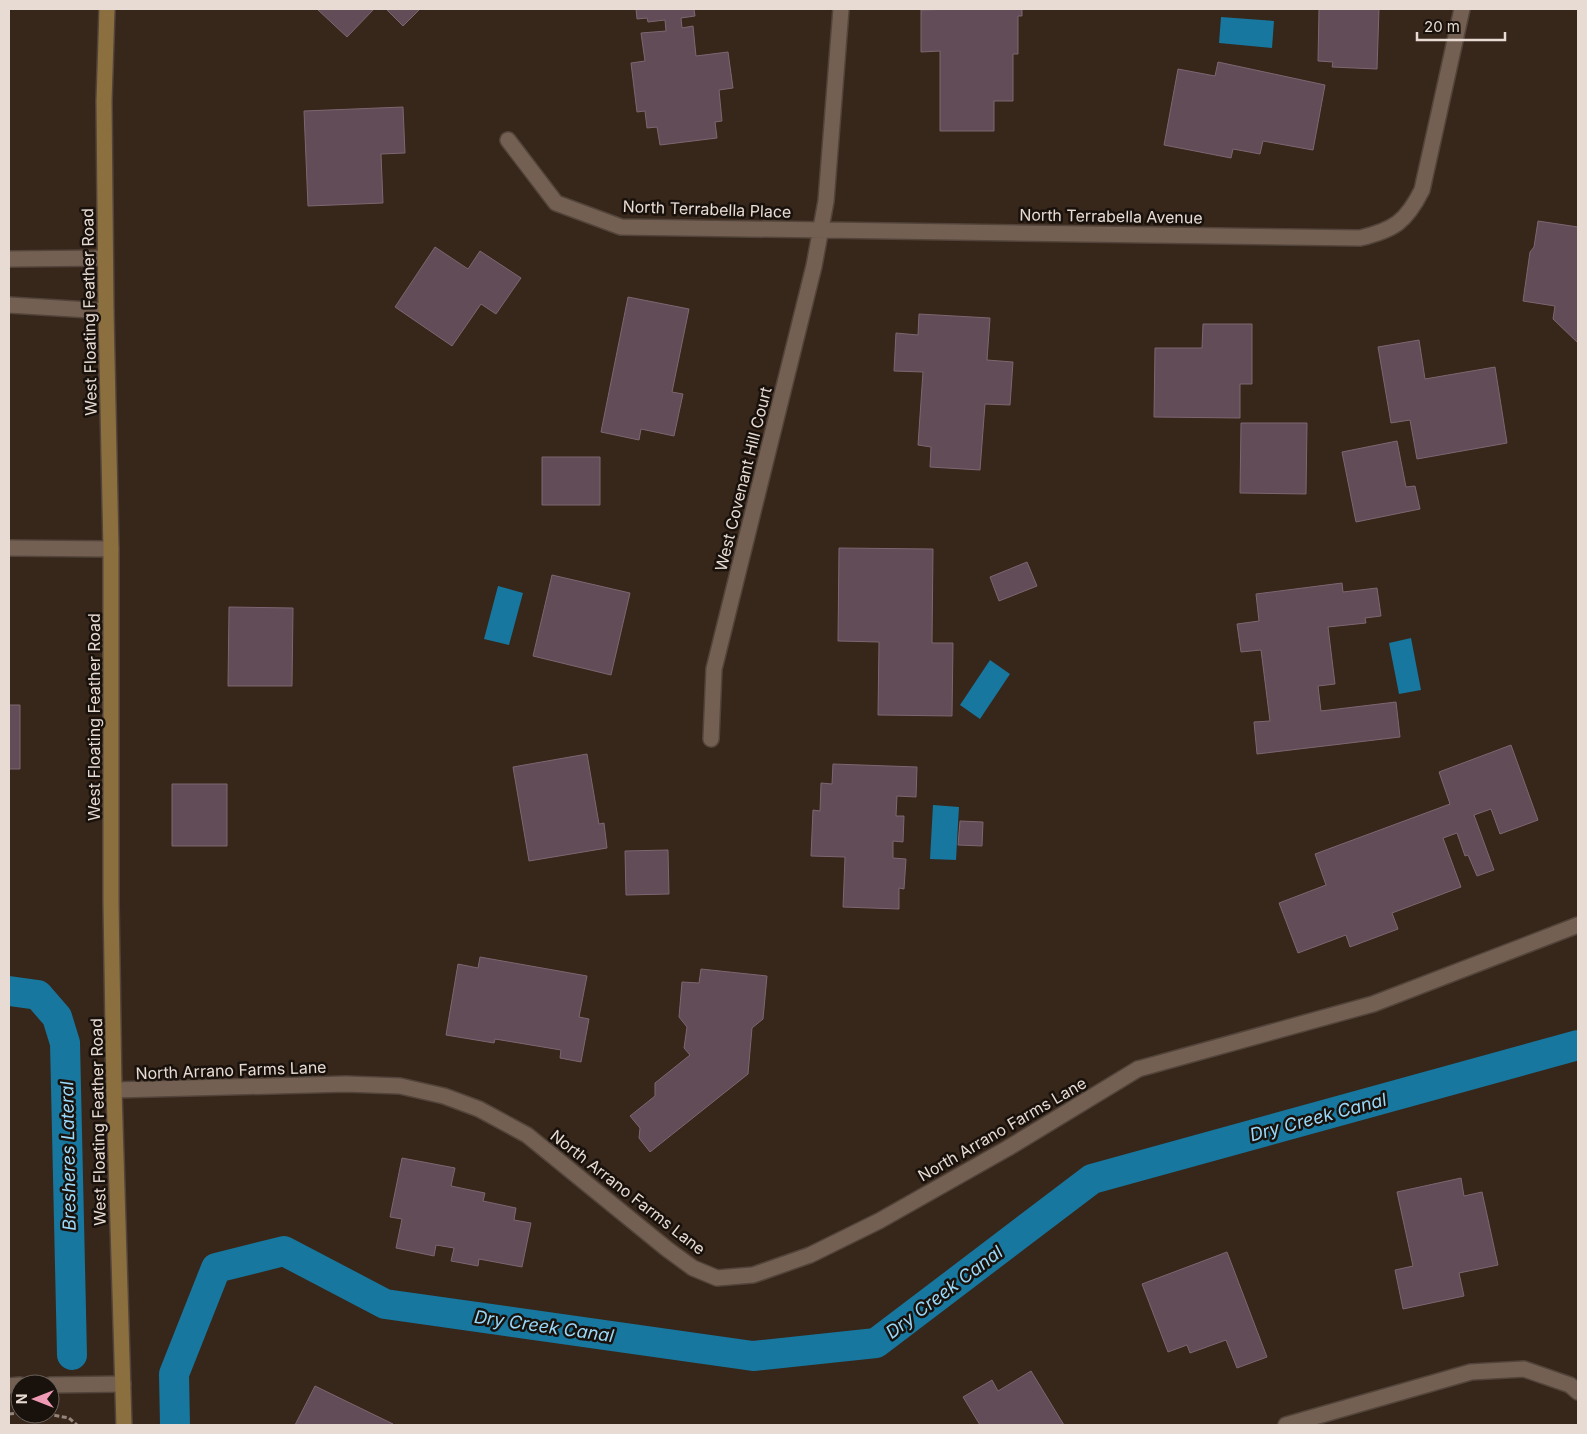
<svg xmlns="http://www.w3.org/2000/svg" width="1587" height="1434" viewBox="0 0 1587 1434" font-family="Inter,sans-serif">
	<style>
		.water { fill: #17779e }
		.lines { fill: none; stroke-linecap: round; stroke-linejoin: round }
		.canal { stroke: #17779e; stroke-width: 30 }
		.building { fill: #624c57; stroke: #7d6671 }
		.lane-casing { stroke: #52443a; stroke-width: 18 }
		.street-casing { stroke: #52443a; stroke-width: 18 }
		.secondary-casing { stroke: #52443a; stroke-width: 18 }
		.path { stroke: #94867c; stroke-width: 3; stroke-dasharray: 5 2.5; stroke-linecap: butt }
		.lane { stroke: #736052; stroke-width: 15 }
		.street { stroke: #736052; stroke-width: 15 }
		.secondary { stroke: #8c6f3f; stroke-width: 15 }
		.labels { text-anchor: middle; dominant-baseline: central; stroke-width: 5; stroke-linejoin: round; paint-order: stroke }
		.street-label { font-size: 16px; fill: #e7dbd3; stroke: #19110c }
		.water-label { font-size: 18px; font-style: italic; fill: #98d8f9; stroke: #19110c }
	</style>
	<rect width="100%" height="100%" fill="#37261a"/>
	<path class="water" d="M1221 17 1274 21 1272 48 1219 43Z
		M498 586 523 593 509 645 484 639Z
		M1411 638 1421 690 1399 694 1389 643Z
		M990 660 1010 674 980 719 960 705Z
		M933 805 959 807 956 860 930 859Z"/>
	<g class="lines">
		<path class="canal" d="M9 991 38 995 57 1017 65 1043 72 1355
			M175 1425 174 1374 216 1268 284 1251 385 1304 753 1356 876 1343 1092 1179 1578 1045"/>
	</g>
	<path class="building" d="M317 9H374L347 37Z
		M386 9H420L403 26Z
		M636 9H694L695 16 681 18 682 28 693 26 696 56 728 52 733 88 719 90 722 121 715 122 717 138 660 145 657 127 647 128 645 111 637 112 631 63 645 61 641 33 666 31 665 20 648 22 647 18 637 19Z
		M957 9H1022V16H1018V54H1013V101H994V131H940V51L921 52V10Z
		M1319 9H1379L1377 69 1332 67 1333 62 1318 61Z
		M1218 62 1325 85 1313 150 1263 141 1260 154 1233 149 1231 158 1164 145 1178 69 1215 76Z
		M403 107 405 153 381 154 383 203 308 206 304 111Z
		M1538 221 1578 227V343L1553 319 1555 306 1523 301 1530 252 1534 247Z
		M435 247 468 269 480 251 521 278 496 314 481 304 452 346 395 307Z
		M628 297 689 309 672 392 683 394 674 436 641 429 639 440 601 432Z
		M919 314 990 318 987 360 1013 362 1010 405 985 404 980 470 930 467 931 447 918 445 923 372 894 371 896 333 918 335Z
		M1203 324H1252V384H1240V418L1154 417 1155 348H1202Z
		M1419 340 1425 379 1495 367 1507 443 1417 459 1410 420 1391 423 1378 347Z
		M1241 423H1307L1306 494 1240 493Z
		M1397 441 1406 487 1415 486 1420 509 1356 522 1342 452Z
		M542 457H600V505H542Z
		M839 548 933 549 932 643H953L952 716 878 715 879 642 838 641Z
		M1027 562 1037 586 999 601 990 577Z
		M552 575 630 593 611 675 533 656Z
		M1342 583 1343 592 1377 588 1381 616 1365 618 1366 623 1328 627 1335 684 1318 686 1321 711 1396 702 1400 737 1257 754 1254 722 1270 721 1261 650 1241 652 1237 624 1259 621 1256 594Z
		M229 607 293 608 292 686H228Z
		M9 705H20V769H9Z
		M1511 745 1538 820 1500 834 1491 809 1474 815 1494 870 1477 876 1468 855 1465 856 1457 833 1443 838 1461 887 1392 913 1398 929 1350 947 1346 935 1298 953 1279 903 1326 885 1315 854 1450 804 1439 772Z
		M587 754 599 824 604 823 607 848 529 861 513 767Z
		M833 764 917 767 916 797 897 796 896 816H904L903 842 893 841V858L906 859 904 889 899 888V909L843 907 845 857 811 856 813 810 820 811 821 783 832 784Z
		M172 784H227V846H172Z
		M960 821 983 822 982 846 958 845Z
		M668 850 669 894 626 895 625 851Z
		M480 957 587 976 579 1017 589 1019 581 1062 560 1058 561 1050 495 1039 494 1043 446 1035 458 964 478 968Z
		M701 969 767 976 763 1019 752 1028 748 1074 650 1152 639 1138 640 1128 630 1116 655 1096V1083L690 1055 684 1048 687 1027 679 1017 682 982 699 983Z
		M402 1158 455 1168 451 1186 485 1193 483 1201 516 1208 514 1220 531 1223 522 1267 479 1259 478 1266 451 1261 454 1248 436 1245 434 1256 396 1248 402 1219 390 1217Z
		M1461 1178 1464 1196 1482 1192 1498 1265 1459 1273 1464 1296 1403 1309 1395 1270 1413 1266 1397 1192Z
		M1227 1252 1267 1357 1237 1368 1226 1340 1190 1353 1187 1345 1168 1352 1142 1284Z
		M1031 1371 1064 1425H980L963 1397 992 1380 998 1391Z
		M315 1386 393 1424 392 1425H295Z"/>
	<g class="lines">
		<defs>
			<path id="lane" d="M1138 1069 1373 1004 1578 925
				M50 1385 123 1384
				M9 1386 20 1385"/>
			<path id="street" d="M508 140 556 203 621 227 1360 238C1394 230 1406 222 1422 190L1462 9
				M9 259 105 258
				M9 305 106 311
				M9 548 111 549
				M711 739 714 669 814 266 826 201 841 9
				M114 1090 346 1084 400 1086 444 1096 479 1109 527 1135 667 1249 693 1268 717 1278 753 1275 810 1255 879 1221 1008 1148 1138 1069
				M1286 1425 1471 1372 1524 1369 1570 1385 1578 1392"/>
			<path id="secondary" d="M107 9 104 101 106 311 111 549V902L114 1090 124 1425"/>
		</defs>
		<use href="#lane" class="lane-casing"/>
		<use href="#street" class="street-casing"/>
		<use href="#secondary" class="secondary-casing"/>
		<path class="path" d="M9 1414 20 1413
			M47 1414 69 1418 77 1425"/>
		<use href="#lane" class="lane"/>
		<use href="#street" class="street"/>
		<use href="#secondary" class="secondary"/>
	</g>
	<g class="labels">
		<g class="street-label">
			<text transform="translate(707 209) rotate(2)">North Terrabella Place</text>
			<text transform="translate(1111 216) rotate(1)">North Terrabella Avenue</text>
			<text transform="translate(89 312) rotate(-91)">West Floating Feather Road</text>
			<text transform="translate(743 479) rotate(-76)">West Covenant Hill Court</text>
			<text transform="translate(94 717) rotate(-90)">West Floating Feather Road</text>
			<text transform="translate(231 1070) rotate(-2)">North Arrano Farms Lane</text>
			<text transform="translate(98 1122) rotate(-91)">West Floating Feather Road</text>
			<text transform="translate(1002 1129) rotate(-30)">North Arrano Farms Lane</text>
			<text transform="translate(628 1192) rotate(38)">North Arrano Farms Lane</text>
		</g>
		<g class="water-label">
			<text transform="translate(1318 1117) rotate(-15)">Dry Creek Canal</text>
			<text transform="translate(68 1156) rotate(-91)">Bresheres Lateral</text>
			<text transform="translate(944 1292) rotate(-37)">Dry Creek Canal</text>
			<text transform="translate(544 1326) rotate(8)">Dry Creek Canal</text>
		</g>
	</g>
	<rect width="1587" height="1434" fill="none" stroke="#e7dbd3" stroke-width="20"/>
	<g transform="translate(35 1399) rotate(270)"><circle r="24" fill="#19110c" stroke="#6b625c"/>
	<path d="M0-4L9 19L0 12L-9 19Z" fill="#f09ab5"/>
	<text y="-8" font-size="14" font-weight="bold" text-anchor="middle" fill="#e7dbd3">N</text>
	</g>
	<path d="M1417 32v8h88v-8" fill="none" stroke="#e7dbd3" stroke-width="2.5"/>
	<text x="1424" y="32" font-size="15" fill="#e7dbd3" stroke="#19110c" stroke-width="4" paint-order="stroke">20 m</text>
</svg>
